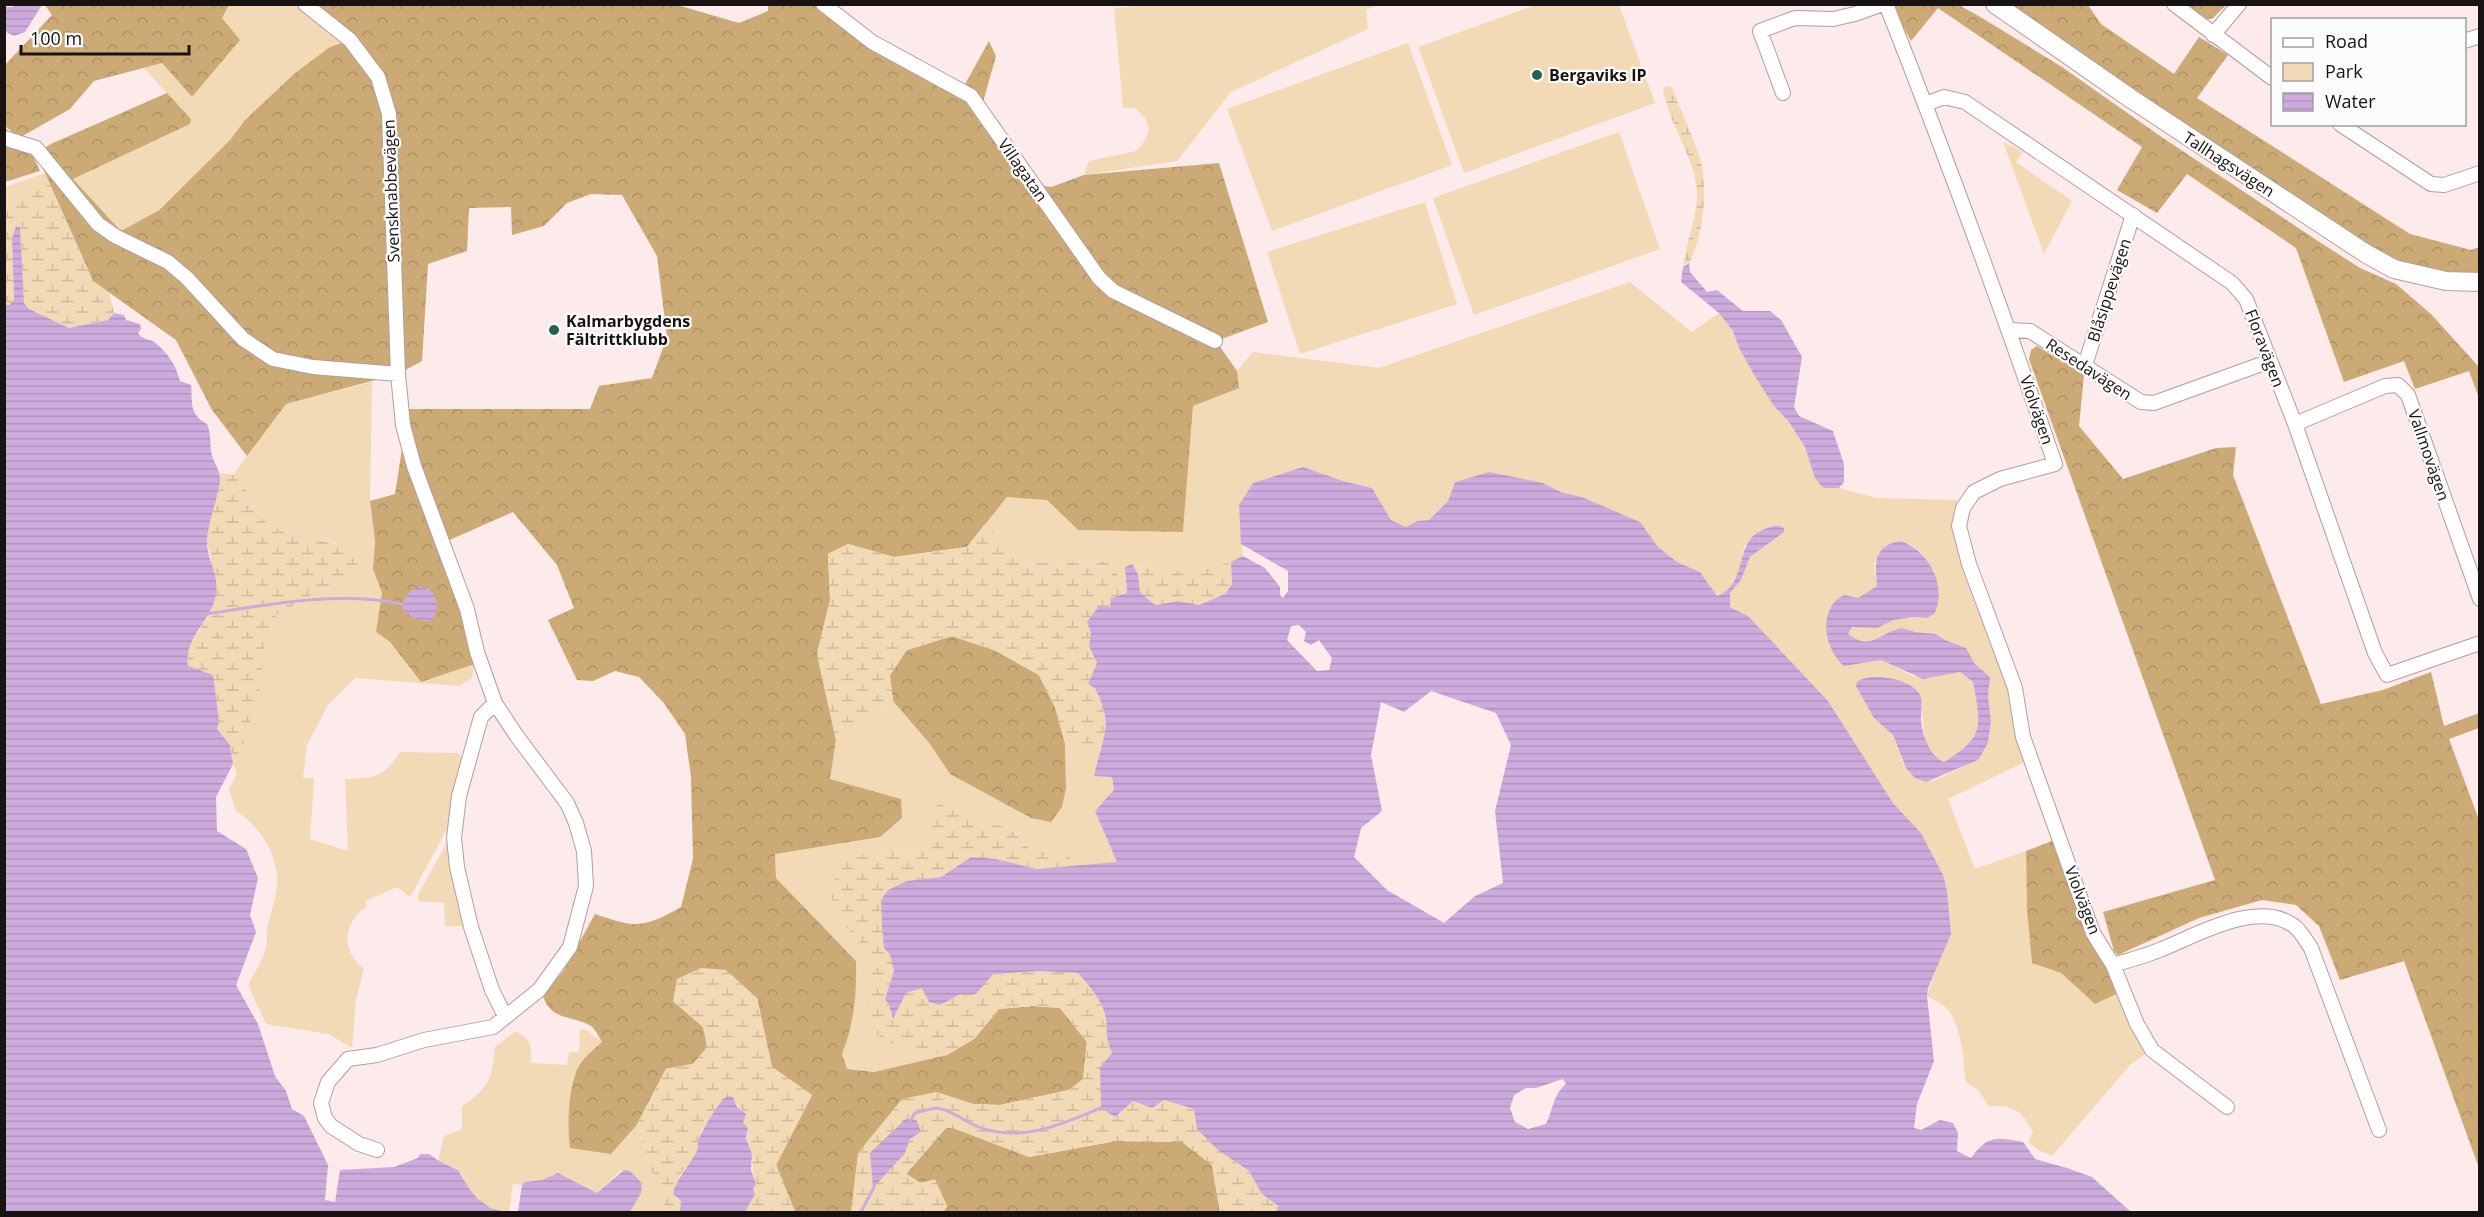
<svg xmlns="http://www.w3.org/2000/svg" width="2484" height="1217" viewBox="0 0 2484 1217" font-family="'Open Sans',sans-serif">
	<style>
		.green { fill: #f2dab6; fill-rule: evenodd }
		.forest { fill: url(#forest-crowns); fill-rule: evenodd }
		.wetland { fill: url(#wetland-marsh); fill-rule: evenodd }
		.water { fill: url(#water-rules); fill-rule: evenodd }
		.pier { fill: #fdeaea }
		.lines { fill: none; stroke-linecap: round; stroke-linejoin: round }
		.stream { stroke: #cdabdd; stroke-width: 3 }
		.minor-casing { stroke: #b39d9d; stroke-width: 16 }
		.secondary-casing { stroke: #b39d9d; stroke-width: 20 }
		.minor { stroke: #fff; stroke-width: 14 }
		.secondary { stroke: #fff; stroke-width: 18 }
		.poi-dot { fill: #226351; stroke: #fcfcfc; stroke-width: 2 }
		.labels { text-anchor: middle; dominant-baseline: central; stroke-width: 4.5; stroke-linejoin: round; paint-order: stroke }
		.poi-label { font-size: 16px; font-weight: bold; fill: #191212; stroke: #fcfcfc; text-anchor: start }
		.street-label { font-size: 16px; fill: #191212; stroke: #fcfcfc }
	</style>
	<defs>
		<pattern id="forest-crowns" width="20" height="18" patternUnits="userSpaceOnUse" patternTransform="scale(1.5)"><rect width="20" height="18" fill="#cbaa75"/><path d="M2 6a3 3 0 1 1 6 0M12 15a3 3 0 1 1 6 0" fill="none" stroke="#ae9164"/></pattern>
		<pattern id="wetland-marsh" width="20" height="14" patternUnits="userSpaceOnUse" patternTransform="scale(1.5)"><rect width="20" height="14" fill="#f2dab6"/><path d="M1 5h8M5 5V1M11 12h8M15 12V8" fill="none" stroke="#cfba9b"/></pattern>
		<pattern id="water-rules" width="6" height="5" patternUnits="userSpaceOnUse" patternTransform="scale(1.5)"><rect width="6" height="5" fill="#cdabdd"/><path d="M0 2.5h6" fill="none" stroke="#af92bd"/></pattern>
	</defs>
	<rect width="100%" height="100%" fill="#fdeaea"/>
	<path class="green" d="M229 5H305L350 40 245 120 230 140 158 210 121 231 73 179 190 124 191 119 143 67 162 63 192 97 222 18Z
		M1147 5 1372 4 1373 7 1366 10 1368 29 1231 92 1177 161 1084 175 1089 161 1136 151 1143 143 1149 131 1146 119 1135 108H1123L1114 8Z
		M1536 5H1619L1655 103 1464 173 1418 47Z
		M1408 43 1452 165 1272 231 1227 109Z
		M1619 132 1660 249 1474 315 1433 198Z
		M2003 142 2023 152 2016 162 2072 201 2044 254Z
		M45 173 5 215V187Z
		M1425 202 1457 304 1300 354 1267 252Z
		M1630 282 1692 332 1719 313 1733 331 1739 348 1774 406 1789 422 1805 447 1823 488H1839L1877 498 1957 500C1946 562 1986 619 2005 676 2014 703 2020 733 2027 761L1948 799 1975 869 2026 851 2027 910 2032 963 2061 973 2095 1004 2122 992 2150 1051 2130 1065 2052 1156 2038 1150 2028 1142 2033 1132C2022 1110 2013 1105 1989 1106L1978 1090 1966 1082C1963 1060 1962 1021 1944 1006 1939 1002 1932 999 1927 996L1940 958 1951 934 1947 890 1943 875 1921 833 1893 803 1866 763 1797 670 1748 616 1730 607V593L1741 580 1750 557 1784 532 1744 546C1742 565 1736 589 1717 596L1700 572 1677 562 1658 547 1639 522 1582 497 1561 492 1543 483 1455 482 1448 501 1429 520 1417 521 1406 527 1391 520 1372 488 1343 481 1303 467 1253 483 1239 505 1243 556C1224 569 1189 574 1166 572 1152 571 1138 561 1125 567L1127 594H1123L1117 573 1109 561 1021 563 1004 541 984 525 1007 496 1047 500 1078 530 1183 532 1193 406 1238 388 1237 371 1253 352 1379 368ZM1901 541C1929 549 1934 573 1938 599L1926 618C1916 617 1903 616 1893 621 1880 626 1871 630 1856 626L1848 630V634L1856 640 1865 641H1874L1895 629 1936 634 1945 640 1966 648 1975 664 1990 677 1988 696 1991 721 1988 743 1983 752 1961 768 1933 781 1915 778 1903 763 1893 735 1874 718 1883 676C1892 680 1906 682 1914 688 1931 702 1912 749 1944 762 1985 735 1981 728 1973 682L1960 672 1914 677 1881 660 1840 662C1821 628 1829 628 1844 595L1858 599 1877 586 1874 563 1891 543Z
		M372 382 370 501 375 541 373 569 382 593 376 632 390 642 421 682 475 664 472 678 459 686 355 678 328 705 307 745 303 778H314L310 839 348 851 345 779C376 777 382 779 400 752L458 753 464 758 447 829 410 897 397 887 365 901 367 907C342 922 341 951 364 969L356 1000 352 1048 329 1034 266 1024 248 985C254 973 263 960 266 948 268 940 266 932 268 925 271 911 276 898 277 884 279 856 259 825 236 811L229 789 237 773 233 764 240 756 249 725 258 707 264 649 276 616 319 590 337 584V543L318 540 293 528 273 530 256 513 245 487 233 475 286 404Z
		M893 701 930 744 950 774 1031 818 1066 788 1065 743 1099 753 1094 775 1112 777 1114 791 1095 811 1118 862 1080 866 1065 853 1032 851 1012 830 983 820 949 799 933 836 921 850 850 855 845 926 870 954 868 1021 906 1048 947 1055 874 1072 847 1069 841 1054C854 1024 857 994 856 961L776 878 775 853 880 837 901 799 830 779 836 740Z
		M451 835 466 923 464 926H445L444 903 418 901V895Z
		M580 1030H586L602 1042 593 1052 611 1154 636 1126 666 1212H630L642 1183 630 1171H620L597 1193 558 1173 542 1180 525 1182 522 1185 513 1184 509 1212C494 1212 478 1202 469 1189 466 1183 464 1177 460 1172 455 1166 445 1164 438 1161L444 1136 462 1129V1106C490 1088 492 1078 495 1047L516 1031C531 1040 532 1045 531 1063L567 1065 569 1052H579Z"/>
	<path class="forest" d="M674 4 739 23 768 11V5L817 4 959 95 989 41 996 56 978 120 1025 183 1051 187 1084 175 1219 163 1268 322 1216 341 1237 371 1239 388 1193 406 1183 532 1078 530 1047 500 1007 497 967 547 894 557 848 544 828 554 830 600 817 654 836 740 830 779 901 799 902 818 880 837 775 854 776 878 856 961C857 994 854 1024 842 1054L847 1069 874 1072 947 1055 974 1039 999 1009 1033 1006 1060 1008 1087 1042 1083 1079 1069 1090 1000 1105 973 1104 936 1092 852 1205 851 1212H795L776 1165 812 1095 772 1067 757 998 673 1001 703 1027 708 1047 693 1064 666 1069 636 1126 611 1154 570 1148C567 1126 568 1081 581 1063 586 1055 595 1049 602 1042 599 1037 595 1029 591 1026 572 1015 551 1021 543 996L564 970 595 914C636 928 642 929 681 907L693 859 691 777 685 734 663 702 639 677 615 671 593 681 577 680 548 620 574 608 557 565 513 512 445 542 475 664 421 682 390 642 376 632 382 593 373 569 375 541 370 501 395 494 408 409H590L599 386 652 378 667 337 657 256 622 195 591 194 567 203 544 226 512 235 511 207 469 208 467 251 428 264 422 361 398 374 286 404 247 456 212 410 176 340 93 281 36 153 53 143 167 93 191 119 190 124 73 179 121 231 159 210 230 140 245 120 294 74 330 47 350 40 305 5ZM419 587 429 589 425 621 403 611Z
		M45 5H229L222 18 240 40 192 97 162 63 94 81 70 109 19 138 5 126V65L52 15Z
		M1891 5H1959L1982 18 2062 67 2163 138 2321 243 2360 268 2396 284 2431 314 2479 367V398L2469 371 2415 389 2404 361 2344 382 2296 248 2187 174 2157 213 2117 190 2142 147 1938 8 1911 41Z
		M2005 5H2088L2101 24 2174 74 2199 37 2228 55 2197 98 2410 234 2471 250 2479 247V276L2445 275 2399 261 2362 242Z
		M2184 5H2226L2213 18 2202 21Z
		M4 127 31 151 40 171 5 182Z
		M2037 346 2084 375 2079 426 2123 479 2216 448 2236 447 2233 475 2321 704 2383 690 2431 672 2444 726 2479 713V728L2449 739 2479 820V1168L2404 961 2340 980 2319 926 2296 905 2262 900 2199 918 2118 955 2114 951 2103 912 2215 880 2029 359 2031 350Z
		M952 636 994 650 1039 675 1055 707 1065 743 1066 788 1062 807 1051 822 1031 818 950 774 930 744 893 701 890 675 907 650Z
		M2052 841 2083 923 2121 992 2095 1004 2061 973 2032 963 2027 910 2026 851Z
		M946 1128H953L1029 1157 1116 1141 1182 1142 1212 1165 1220 1212H943L947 1206 935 1180 921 1183 906 1174Z"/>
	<path class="wetland" d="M1669 86 1672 87C1680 110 1697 144 1702 166 1707 196 1703 236 1689 263L1684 264C1686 240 1698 216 1697 191 1694 154 1668 124 1663 88Z
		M45 173 93 281 109 293 114 313 108 320 69 328 29 309 24 303 20 227 12 239 14 301 9 305 5 304 4 215Z
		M220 473 233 475 245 487 256 513 273 529 293 528 318 540 351 547 360 560 353 570 337 584 319 590 276 616 264 649 258 707 249 725 240 757 233 764 230 745 216 729 188 666C184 642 202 633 207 614 211 596 210 575 211 557 199 530 220 501 220 473Z
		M984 525 1004 541 1021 563 1109 561 1117 573 1123 594 1111 598 1110 607 1087 622 1091 633 1089 646 1097 663 1088 684 1095 687C1106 711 1110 728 1099 753L1065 743 1055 707 1039 675 994 650 952 636 907 650 890 675 893 701 836 740 817 654 830 600 828 554 848 544 894 557 967 547Z
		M1231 562 1232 585 1225 594 1199 605 1178 601 1155 605 1140 592 1138 574 1132 564 1165 572 1203 570Z
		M949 799 983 820 1012 830 1032 851 1065 853 1080 866 1037 869 996 859 971 857 941 877 907 881 881 900 884 948 890 955 894 971 885 999 889 1005 893 1018 906 993 922 988 940 1005 961 994H976L992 974 1040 971 1078 973C1089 986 1104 1002 1106 1019 1108 1035 1105 1036 1112 1053L1101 1093V1108L1133 1101 1152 1108 1164 1100 1194 1109 1218 1150 1249 1171 1262 1194 1278 1207 1276 1212H1220L1212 1165 1182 1142 1116 1141 1029 1157 953 1128H946L906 1174 921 1183 935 1179 947 1207 943 1212H851L858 1153 902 1099 936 1092 973 1104 1000 1105 1069 1090 1083 1079 1087 1042 1060 1008 1033 1006 999 1009 974 1039 947 1055C923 1051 874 1049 868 1019 865 1004 870 972 870 954L845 926 831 897 837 868 850 855 921 850 933 836 931 809ZM906 1119 921 1132 910 1139 905 1153H870Z
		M701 968 726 970 757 998 772 1067 812 1095 776 1165 795 1212H745C751 1202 750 1193 756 1184 752 1172 753 1167 752 1155 751 1146 745 1141 748 1131L743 1123V1112L734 1102 717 1107C715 1115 710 1119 704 1126 699 1133 700 1141 698 1148 694 1169 674 1166 676 1199L681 1201V1211L666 1212 636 1126 666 1069 693 1064 707 1047 703 1027 673 1001 677 979Z"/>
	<path class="water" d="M14 4 42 5 25 32 14 36 4 31 5 7H13Z
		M16 226 20 227 24 303 29 309 69 328 108 320 114 313 124 315 126 320 140 324 141 329 138 333C142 340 148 338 154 342 168 352 176 366 180 381L191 385C193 403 188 413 207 424 211 434 210 441 211 451 212 461 221 470 220 481 217 503 207 522 207 545 208 561 219 575 216 594 212 620 183 639 188 666L213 675 219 721 217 729 230 745 233 764 216 797 217 831 246 849 258 878 250 915 256 932 236 985 258 1024 275 1076 286 1091 292 1109 304 1116 328 1165 340 1170 394 1167 418 1158 420 1154H429L439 1161 458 1170 470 1190 478 1199 491 1208 505 1212H5L4 304 9 305 14 300 12 239Z
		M1689 263 1690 272 1707 292 1717 290 1743 311H1770L1781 320 1802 357 1794 407 1799 416 1833 431 1844 464V482L1839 488H1823L1815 478 1805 447 1789 422 1774 406 1756 378 1739 348 1733 331 1719 313 1681 282 1683 267Z
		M1303 467 1343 481 1372 488 1391 520 1406 527 1417 521 1429 520 1448 501 1455 482 1489 472 1543 483 1561 492 1582 497 1640 522 1658 547 1677 562 1700 572 1717 596C1750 584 1732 540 1765 529 1772 526 1777 524 1784 528V532L1750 557 1741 580 1730 593V607L1748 616 1828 701 1893 803 1921 833 1943 875 1947 890 1951 934 1928 988 1927 996 1934 1061 1917 1104 1914 1128 1921 1130 1940 1120 1953 1123 1958 1133 1957 1151 1971 1158C1988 1135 1996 1137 2023 1142L2035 1159 2067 1168 2092 1177 2131 1212H1276L1278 1206 1262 1194 1249 1171 1218 1150 1197 1129 1194 1109 1164 1100 1152 1108 1133 1101 1115 1117 1101 1108 1100 1067 1112 1053C1105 1036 1108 1035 1106 1019 1104 1002 1089 986 1078 973L1040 971 993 974 976 994H961L940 1005 929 1002 922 988 906 993 893 1019 889 1005 885 999 894 971 890 955 884 948 882 927 881 900 888 890 907 881 941 877 971 857 996 859 1037 869 1117 862 1095 811 1114 790 1112 777 1094 776C1102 736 1115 728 1095 688L1088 684 1097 663 1089 646 1091 633 1087 622 1099 606 1110 607 1111 598 1127 593 1125 567 1132 564 1138 574 1140 592 1155 605 1178 601 1199 605 1225 594 1232 584 1231 562 1243 556 1265 568 1280 587V595L1283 598 1288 591V571L1241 544 1239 505 1253 483ZM1299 625 1306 632 1304 641 1311 645 1319 640 1332 658 1329 670 1317 671 1287 640 1291 626ZM1431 691 1496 713 1511 745 1495 811 1503 883 1475 896 1444 923 1387 890 1354 857 1361 828 1382 811 1371 755 1381 702 1404 712ZM1563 1079 1566 1084C1553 1095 1553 1110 1546 1124L1528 1129 1515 1122 1510 1108 1514 1095 1526 1088H1536Z
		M1900 541C1929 549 1948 588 1934 614L1927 618 1913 617 1894 620 1877 628 1852 627 1848 634C1872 652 1880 632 1901 628L1916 632 1936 634 1945 640 1966 648 1975 664 1990 677 1988 696 1991 721 1988 743 1983 752 1978 760 1926 782 1915 778 1906 768 1893 735 1874 718 1856 686 1857 682C1870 671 1913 679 1920 695 1923 702 1921 711 1921 719 1922 734 1929 756 1944 762 1985 736 1981 727 1973 682L1960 672 1923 679 1881 660 1844 666C1824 650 1817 608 1844 595L1858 598 1877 586C1875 564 1873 546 1900 541Z
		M419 587C438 587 442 609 430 621L417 619 403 611C401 600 408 591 419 587Z
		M727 1096 733 1097 737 1107 746 1114 743 1123 748 1128 746 1138 752 1154 751 1170 756 1184 753 1189 755 1194 745 1212H680L681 1201 673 1194C677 1177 688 1168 696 1153 699 1148 697 1144 699 1139 701 1131 721 1099 727 1096Z
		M912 1118 917 1121 921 1132 910 1139 905 1153 873 1188 870 1153 906 1119Z
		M624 1170 630 1171 642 1183 641 1193 630 1212H518L522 1185 525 1182 542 1180 558 1173 597 1193Z"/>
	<path class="pier" d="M328 1165 340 1170 335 1202 325 1200Z"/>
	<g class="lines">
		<path class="stream" d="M207 614C270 604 339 591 402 604
			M910 1121 915 1113C921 1112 931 1108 937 1108 954 1110 968 1125 984 1129 1027 1141 1062 1124 1101 1108
			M861 1212 874 1187"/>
		<defs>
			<path id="minor" d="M305 4 350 40 378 77 389 114 398 374 403 425 414 466 467 609 477 652 495 703 516 735 567 803 576 823 584 851 586 886 570 947 539 990 493 1027 424 1040 377 1055 348 1059 328 1082 321 1103 325 1118 331 1126 359 1144 377 1150
				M823 4 872 42 971 96 1099 278 1113 291 1215 341
				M1886 4C1946 156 2002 309 2055 464L2000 479 1974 492 1963 508 1959 526 1969 564 2015 688 2023 737 2093 933 2113 965 2137 1024 2152 1050 2227 1107
				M2174 4 2272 78
				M2213 35 2239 4
				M2464 41 2480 36
				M1783 93 1760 31 1795 18 1833 19 1855 14 1883 4
				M1926 104 1944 97 1965 102 2232 283 2246 299 2295 424 2375 653 2387 675 2480 643
				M2340 124 2431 184 2444 185 2480 173
				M4 138 36 148 98 224 115 236 168 262 187 278 243 339 273 359 313 367 398 374
				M2009 330 2030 331 2141 402 2154 403 2270 361
				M2085 365 2133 215
				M2295 424 2385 386 2398 385 2408 395 2480 599
				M495 703 481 717 459 796 454 838 457 867 471 927 492 990 505 1016
				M2113 965C2129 960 2146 956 2162 949 2197 935 2258 899 2294 926 2301 931 2306 941 2311 948L2379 1130"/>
			<path id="secondary" d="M1995 4 2130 98 2365 253 2394 269 2446 281 2480 282"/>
		</defs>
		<use href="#minor" class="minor-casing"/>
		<use href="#secondary" class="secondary-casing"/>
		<use href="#minor" class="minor"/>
		<use href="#secondary" class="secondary"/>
	</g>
	<g class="poi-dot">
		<circle cx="1537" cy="75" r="6"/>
		<circle cx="554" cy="330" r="6"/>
	</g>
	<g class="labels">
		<g class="poi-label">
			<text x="1549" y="75">Bergaviks IP</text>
			<text x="566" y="321">Kalmarbygdens<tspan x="566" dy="18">Fältrittklubb</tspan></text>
		</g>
		<g class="street-label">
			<text transform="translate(2229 164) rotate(33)">Tallhagsvägen</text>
			<text transform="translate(1023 170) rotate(55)">Villagatan</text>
			<text transform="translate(391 191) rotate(-92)">Svensknabbevägen</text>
			<text transform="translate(2109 290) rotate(-72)">Blåsippevägen</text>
			<text transform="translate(2265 348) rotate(69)">Floravägen</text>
			<text transform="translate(2089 369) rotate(33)">Resedavägen</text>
			<text transform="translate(2037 410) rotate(71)">Violvägen</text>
			<text transform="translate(2429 455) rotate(71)">Vallmovägen</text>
			<text transform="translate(2083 900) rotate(69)">Violvägen</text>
		</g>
	</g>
	<rect width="2484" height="1217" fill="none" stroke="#191212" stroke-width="12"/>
	<rect x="2271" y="18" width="195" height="108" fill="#fcfcfc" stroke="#a19e9e" stroke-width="1.5"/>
	<rect x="2283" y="38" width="30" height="9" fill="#ffffff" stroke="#a19e9e" stroke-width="1.5"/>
	<text x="2325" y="48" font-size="18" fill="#191212">Road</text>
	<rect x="2283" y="63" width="30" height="18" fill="#f2dab6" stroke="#a19e9e" stroke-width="1.5"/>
	<text x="2325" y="78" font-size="18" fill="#191212">Park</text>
	<rect x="2283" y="93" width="30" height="18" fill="url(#water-rules)" stroke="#a19e9e" stroke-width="1.5"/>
	<text x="2325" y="108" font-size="18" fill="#191212">Water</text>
	<path d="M21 45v9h168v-9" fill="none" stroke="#191212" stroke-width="3"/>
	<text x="30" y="45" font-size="18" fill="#191212" stroke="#fcfcfc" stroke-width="4.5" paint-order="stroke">100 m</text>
</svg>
